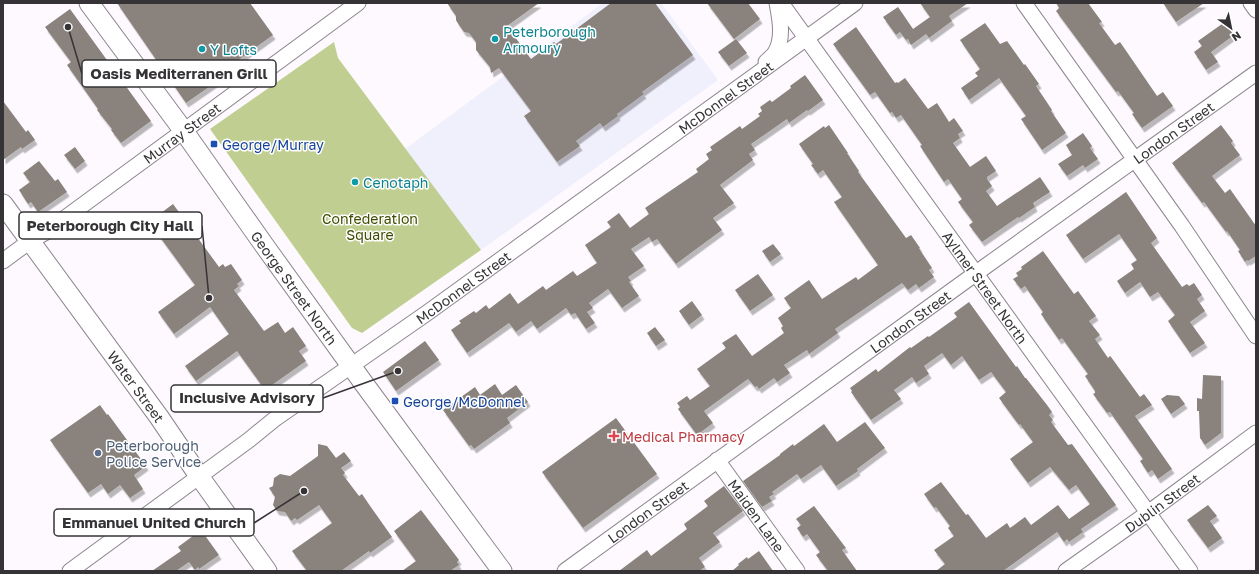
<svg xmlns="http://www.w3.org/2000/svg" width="1259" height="574" viewBox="0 0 1259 574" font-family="'Golos Text',sans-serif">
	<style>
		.education { fill: #f0effc }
		.green { fill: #c0cf91 }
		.building { fill: #8a827b; filter: url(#shadow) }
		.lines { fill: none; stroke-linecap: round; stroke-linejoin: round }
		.minor-casing { stroke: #8d868e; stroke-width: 17 }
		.major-casing { stroke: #8d868e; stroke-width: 21 }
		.minor { stroke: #fff; stroke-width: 15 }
		.major { stroke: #fff; stroke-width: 19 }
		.culture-dot { fill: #0f9aa8; stroke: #fff; stroke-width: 1.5 }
		.transit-dot { fill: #1a4fb4; stroke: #fff; stroke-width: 1.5 }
		.health-dot { fill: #e0444e; stroke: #fff; stroke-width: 1.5 }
		.service-dot { fill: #5c6f8a; stroke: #fff; stroke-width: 1.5 }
		.labels { text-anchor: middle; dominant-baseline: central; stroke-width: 3; stroke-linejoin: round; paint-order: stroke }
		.culture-label { font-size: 14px; fill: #0d838f; stroke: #fff; text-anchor: start }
		.street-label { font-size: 14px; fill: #353336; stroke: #fff }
		.transit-label { font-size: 14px; fill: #164399; stroke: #fff; text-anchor: start }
		.park-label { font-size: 14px; fill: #404c01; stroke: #fff }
		.health-label { font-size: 14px; fill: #be3a42; stroke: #fff; text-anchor: start }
		.service-label { font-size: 14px; fill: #4e5e75; stroke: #fff; text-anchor: start }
		.leader { fill: none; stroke: #353336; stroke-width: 1.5 }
		.callout-dot { fill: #353336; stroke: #fff; stroke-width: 1.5 }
		.callout { fill: #fff; stroke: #353336; stroke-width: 1.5 }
		.callout-label { font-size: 15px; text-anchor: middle; font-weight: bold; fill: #353336 }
	</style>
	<defs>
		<filter id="shadow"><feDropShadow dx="2.5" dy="4.5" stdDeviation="0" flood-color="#0004"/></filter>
	</defs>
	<rect width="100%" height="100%" fill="#fdf9fe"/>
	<path class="education" d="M603 3H661L718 80 481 250 405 149Z"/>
	<path class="green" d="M334 42 338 58 481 250 362 333 352 328 210 129Z"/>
	<path class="building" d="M117 3H250L273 35 219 74 222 78 186 103Z
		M447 3H539L507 26 531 59 554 42 556 44 611 3H655L693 55 642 92 644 94 617 114 618 116 603 127 600 123 576 141 580 146 557 162 524 116 531 111 499 68 491 73 490 67 476 50V42L469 33 464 32 457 22 456 20V16Z
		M707 3H748L760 19 734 39Z
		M920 3H968L949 16 952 21 929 38 926 34 911 45 908 39 906 40 900 32 896 35 883 17 898 7 913 29 930 17Z
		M1056 3H1088L1102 22 1099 23 1115 45 1120 42 1157 96 1163 92 1173 106 1142 128 1132 114 1134 113 1118 91 1116 92 1056 11 1059 8Z
		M1163 3H1204L1176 22Z
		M70 9 151 121 121 143 111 130 112 129 97 110 98 109 67 65 71 62 45 27Z
		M985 23 1000 44 1007 41 1024 65 1025 64 1039 84 1036 86 1052 110 1051 111 1066 133 1042 150 1021 119 1026 116 999 78 969 100 961 88 978 76 975 73 980 69 960 40Z
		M1222 24 1223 26 1226 24 1234 35 1211 52 1218 62 1206 70 1194 52 1202 46 1198 41Z
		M856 27 895 83 897 82 898 83 905 78 928 109 937 103 949 122 954 118 963 131 958 134 960 138 953 143 970 167 986 156 996 171 987 177V179L992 186 986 191 997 206 1040 177 1050 192 1033 203 1035 207 1019 218 1018 217 982 242 969 225 973 222 958 202 962 199 948 179 944 182 920 146 922 145 901 115 896 118 892 112 890 113 875 92 870 95 833 44Z
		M736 39 747 53 729 66 718 52Z
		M805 75 823 100 808 111 807 110 789 123 787 119 751 144 755 150 749 154 753 160 720 185 734 203 713 218 722 230 676 264 657 239 652 242 649 237 631 249 644 266 628 277 631 281 629 282 639 296 622 308 608 289 589 303 593 308 587 312 595 323 586 329 575 313 571 315 566 308 537 329 531 321 516 332 509 323 467 353 451 330 461 323 459 321 474 311 476 313 486 305 489 309 510 293 518 304 543 286 546 290 573 271 577 276 597 263 585 245 611 227 607 222 619 213 630 228 649 214 645 208 698 172 696 169 709 159 706 154 712 150 710 147 740 126 742 129 760 116 758 114 762 111 760 107 770 100 772 102 791 88 790 86Z
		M3 101 26 132 28 130 35 140 22 149 21 147 3 160Z
		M829 125 848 153H847L859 171 858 172 906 238 911 235 920 248H919L922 253 932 268 929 270 934 277 919 288 916 284 908 290 902 283 880 298 835 329 838 333 809 354 807 350 784 365 790 373 777 382 774 378 759 389 757 386 755 387 748 379 704 411 713 423 697 435 678 409 680 407 677 403 687 396 690 400 710 386 697 369 726 348 722 343 736 334 752 356 784 333 781 328 783 326 778 318 791 308 784 298 809 280 822 299 856 277 858 280 878 265 834 202 842 197 823 170 818 174 811 165 813 164 799 144 824 126 825 128Z
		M1221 125 1233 141 1231 143 1240 155 1212 176 1225 193 1230 189 1256 226V256L1248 261 1247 260 1245 262 1238 251 1240 250 1227 231 1226 232 1204 202 1202 203 1172 163Z
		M1083 133 1092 146 1090 148 1098 159 1085 168 1083 165 1067 176 1058 164 1072 155 1066 145Z
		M75 147 85 161 75 169 64 155Z
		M39 161 55 181 58 179 67 192 38 212 31 202 28 204 19 190 30 182 23 173Z
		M1126 192 1157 238 1151 243 1182 287 1187 284 1189 286 1194 283 1202 295 1197 299 1205 311 1190 322 1205 343 1190 353 1168 321 1175 315 1158 292 1150 297 1140 282 1125 293 1117 281 1134 269 1131 264 1137 260 1119 234 1083 259 1066 235Z
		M173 204 219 267 223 264 225 267 231 264 242 280 237 284 239 286 234 290 264 331 278 322 285 333 293 327 306 346 299 351 306 361 265 390 237 351 196 381 185 366 229 334 210 307 174 334 158 312 195 285 149 222Z
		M773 244 781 254 770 262 762 251Z
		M1043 251 1074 294 1078 291 1096 316 1089 321 1100 335 1095 339 1108 358 1110 356 1111 357 1140 397 1144 394 1152 405 1135 416 1172 469 1158 479 1152 470 1148 473 1140 461 1143 459 1110 412 1107 413 1093 394 1095 393V391L1085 376 1088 374 1062 338 1059 340 1041 314 1043 312 1025 286 1021 289 1013 279 1018 276 1016 273 1022 269 1021 267Z
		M758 274 773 295 750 311 735 290Z
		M692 301 702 315 689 325 679 311Z
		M969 302 1016 367 1017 366 1025 378H1026L1047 405 1052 412 1049 415 1053 420 1051 422 1068 445 1072 444 1116 505 1081 529 1083 532 1069 542 1067 539 1064 542 1057 532 1003 571H936L945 564 934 550 954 536 948 528 950 526 936 507 934 508 924 494 941 482 966 515 968 514 986 538 1007 523 1010 528 1025 517 1031 525 1058 505 1069 519 1090 504 1076 485 1069 490 1050 467 1028 483 1010 459 1033 442 1020 424 1019 425 999 398 1006 392 991 372 979 380 962 356 951 365 942 353 924 366 929 374 916 383 912 377 894 390 901 399 871 420 851 392 852 391 850 388 876 369 878 372 910 347 911 348 928 336 929 337 957 317 954 313Z
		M655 327 665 340 656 346 647 333Z
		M425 341 439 360 396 391 383 372Z
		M1203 375 1221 376V433L1205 445 1200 438 1199 411H1197V398L1202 399Z
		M495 384 502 395 516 385 528 402 507 418 510 423 474 449 471 445 469 446 443 410 475 387 480 395Z
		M1167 395 1179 396 1185 404 1171 414 1161 399Z
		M100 405 107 415 108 414 146 466 134 475 143 489 130 498 120 485 108 494 101 484 88 493 50 440Z
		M616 418 657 474 583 528 542 472Z
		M865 422 885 448 857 469 858 471 836 486 821 465 801 479 797 474 772 492 774 494 769 497 772 501 762 507 743 481 780 455V454L793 444 794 446 824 424 837 442Z
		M318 444 327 446 336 458 344 452 351 461 341 468 345 473 343 475 359 496 362 494 368 503 392 537 370 553 369 551 341 571H307L292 551 332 523 319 505 297 520 295 518 291 521 285 512 277 511 273 505 275 497 269 488 273 486 274 478 280 474 290 476 318 456Z
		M724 486 743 511 713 533 720 542 699 558 705 567 699 571H619L647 550 651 556 687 529 684 524 708 506 704 501Z
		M1208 505 1217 516 1210 521 1222 538 1208 548 1187 520Z
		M814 506 846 548 842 550 857 571H828L816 555 820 552 807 534 803 537 797 528 801 525 796 519Z
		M421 510 459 560 457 562 459 565 450 571H402L416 561 394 531Z
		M201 530 219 555 199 569 198 567 195 570 189 562 176 571H152L181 551 178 547Z
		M759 551 773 571H732L739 565 738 564 747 557 748 559Z"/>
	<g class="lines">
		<defs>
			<g id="minor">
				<path id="s1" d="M781 3 1190 571"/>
				<path d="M1024 3 1182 226 1256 336"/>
				<path d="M1251 3 1256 10"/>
				<path d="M766 62C769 59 773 56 775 53 784 38 780 19 777 3"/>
				<path id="s2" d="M3 261 30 241 46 232 358 3"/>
				<path id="s3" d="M717 460 797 571"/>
				<path id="s4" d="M70 571 249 440 276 418 427 313 855 3"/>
				<path id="s5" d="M565 571 986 266 1256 73"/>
				<path id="s6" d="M1066 571 1148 513 1256 433"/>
			</g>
			<g id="major">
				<path id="s7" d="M89 3 183 130 264 245 362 381 502 571"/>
				<path id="s8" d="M3 204 159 417 199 476 267 571"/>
			</g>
		</defs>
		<use href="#minor" class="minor-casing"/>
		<use href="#major" class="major-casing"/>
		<use href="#minor" class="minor"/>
		<use href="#major" class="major"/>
	</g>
	<g class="culture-dot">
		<circle cx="495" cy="39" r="4"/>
		<circle cx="202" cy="49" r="4"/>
		<circle cx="355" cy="182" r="4"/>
	</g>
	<g class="transit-dot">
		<rect x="210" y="140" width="8" height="8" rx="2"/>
		<rect x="391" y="397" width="8" height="8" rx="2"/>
	</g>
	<path class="health-dot" d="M612 430h4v4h4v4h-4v4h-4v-4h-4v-4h4z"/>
	<circle class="service-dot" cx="98" cy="453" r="4"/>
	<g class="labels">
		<g class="culture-label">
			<text x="503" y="31">Peterborough<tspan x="503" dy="16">Armoury</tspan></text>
			<text x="210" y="49">Y Lofts</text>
			<text x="363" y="182">Cenotaph</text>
		</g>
		<g class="street-label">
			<text stroke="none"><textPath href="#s4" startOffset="809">McDonnel Street</textPath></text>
			<text stroke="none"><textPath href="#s2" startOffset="220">Murray Street</textPath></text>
			<text stroke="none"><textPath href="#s5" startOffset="750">London Street</textPath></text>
			<text stroke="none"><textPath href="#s4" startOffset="485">McDonnel Street</textPath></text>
			<text stroke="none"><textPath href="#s1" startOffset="350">Aylmer Street North</textPath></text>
			<text stroke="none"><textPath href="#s7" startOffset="351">George Street North</textPath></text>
			<text stroke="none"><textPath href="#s5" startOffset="426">London Street</textPath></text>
			<text stroke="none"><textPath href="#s8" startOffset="226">Water Street</textPath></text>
			<text stroke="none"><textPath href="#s6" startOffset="118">Dublin Street</textPath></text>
			<text stroke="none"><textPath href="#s5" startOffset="102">London Street</textPath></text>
			<text stroke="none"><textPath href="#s3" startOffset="68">Maiden Lane</textPath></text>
		</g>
		<g class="transit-label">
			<text x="222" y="144">George/Murray</text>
			<text x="403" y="401">George/McDonnel</text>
		</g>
		<g class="park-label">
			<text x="370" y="218">Confederation<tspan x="370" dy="16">Square</tspan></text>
		</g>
		<g class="health-label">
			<text x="622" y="436">Medical Pharmacy</text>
		</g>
		<g class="service-label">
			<text x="106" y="445">Peterborough<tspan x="106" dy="16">Police Service</tspan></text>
		</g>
	</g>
	<path class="leader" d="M68 27L82 74M209 298L202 226M398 371L323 398M304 491L254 523"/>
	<g class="callout-dot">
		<circle cx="68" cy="27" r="4"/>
		<circle cx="209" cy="298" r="4"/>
		<circle cx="398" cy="371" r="4"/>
		<circle cx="304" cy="491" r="4"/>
	</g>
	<g class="callout">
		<rect x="82" y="60" width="194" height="27" rx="4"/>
		<rect x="19" y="212" width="183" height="27" rx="4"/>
		<rect x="171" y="385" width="152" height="27" rx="4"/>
		<rect x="54" y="509" width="200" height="27" rx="4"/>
	</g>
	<g class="callout-label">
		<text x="179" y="79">Oasis Mediterranen Grill</text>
		<text x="110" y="231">Peterborough City Hall</text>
		<text x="247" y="403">Inclusive Advisory</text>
		<text x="154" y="528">Emmanuel United Church</text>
	</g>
	<rect width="1259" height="574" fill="none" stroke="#353336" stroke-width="8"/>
	<g transform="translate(1231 28) rotate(147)" stroke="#ffffff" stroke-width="3" paint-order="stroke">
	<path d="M0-3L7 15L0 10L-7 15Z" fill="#353336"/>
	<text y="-6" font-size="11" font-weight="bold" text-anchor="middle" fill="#353336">N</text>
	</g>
</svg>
